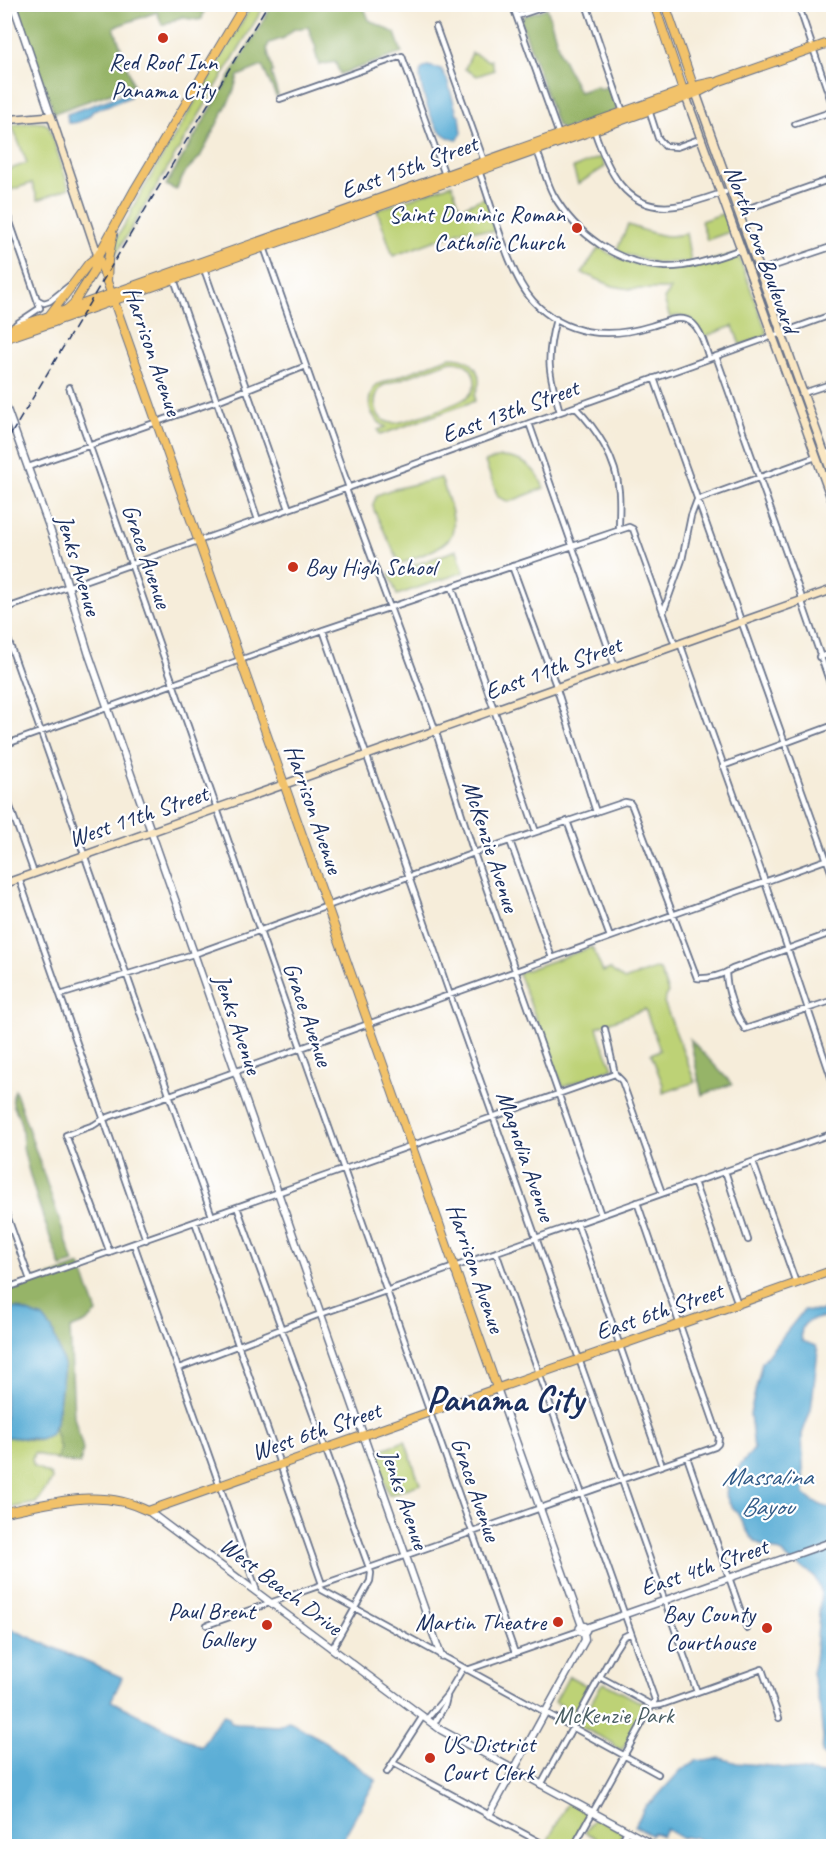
<svg xmlns="http://www.w3.org/2000/svg" width="838" height="1851" viewBox="0 0 838 1851" font-family="Caveat,sans-serif">
	<style>
		.green { fill: #bdd276; stroke: #6c806a; stroke-width: 1.5; fill-rule: evenodd }
		.forest { fill: #96b467; stroke: #587262; stroke-width: 1.5 }
		.water { fill: #5baed6; stroke: #3b6e9a; stroke-width: 1.5 }
		.lines { fill: none; stroke-linecap: round; stroke-linejoin: round }
		.minor-casing { stroke: #687289; stroke-width: 8 }
		.tertiary-casing { stroke: #687289; stroke-width: 9 }
		.secondary-casing { stroke: #687289; stroke-width: 10 }
		.primary-casing { stroke: #687289; stroke-width: 10 }
		.trunk-casing { stroke: #687289; stroke-width: 10 }
		.minor { stroke: #fff; stroke-width: 4.5 }
		.tertiary { stroke: #fff; stroke-width: 6 }
		.secondary { stroke: #fae7c3; stroke-width: 7 }
		.primary { stroke: #f2c26a; stroke-width: 8 }
		.trunk { stroke: #f2c26a; stroke-width: 8 }
		.rail { stroke: #1b2f5e; stroke-width: 1.5; stroke-dasharray: 9 4.5; stroke-linecap: butt }
		.poi-dot { fill: #c8321e; stroke: #fff; stroke-width: 2 }
		.labels { text-anchor: middle; dominant-baseline: central; stroke-width: 4.5; stroke-linejoin: round; paint-order: stroke }
		.poi-label { font-size: 24px; fill: #1b2f5e; stroke: #fff; text-anchor: end }
		.street-label { font-size: 24px; fill: #1b2f5e; stroke: #fff }
		.park-label { font-size: 24px; fill: #4c6065; stroke: #fff }
		.water-label { font-size: 26px; font-style: italic; fill: #315b88; stroke: #fff }
		.town-label { font-size: 36px; font-weight: bold; fill: #1b2f5e; stroke: #fff }
	</style>
	<rect width="100%" height="100%" fill="#fff"/>
	<filter id="ink" filterUnits="userSpaceOnUse"><feTurbulence type="fractalNoise" baseFrequency=".0167" numOctaves="2"/><feDisplacementMap in="SourceGraphic" scale="12" xChannelSelector="R" yChannelSelector="G"/><feConvolveMatrix kernelMatrix="1 2 1 2 8 2 1 2 1" color-interpolation-filters="sRGB"/></filter>
	<filter id="wash" filterUnits="userSpaceOnUse"><feTurbulence type="fractalNoise" baseFrequency=".008" numOctaves="4" result="noise"/><feDisplacementMap in="SourceGraphic" scale="24" xChannelSelector="R" yChannelSelector="G"/><feGaussianBlur stdDeviation="1.35" result="paint"/><feColorMatrix in="noise" values="0 0 0 0 0 0 0 0 0 0 0 0 0 0 0 0 0 1.4 0 .05"/><feComposite in="paint" operator="in"/></filter>
	<g filter="url(#wash)">
		<rect width="100%" height="100%" fill="#f6edda"/>
		<path class="green" d="M252 5H265L110 264 115 241 132 212 131 210Z
			M472 53 489 61 491 60 494 70 477 76 465 69Z
			M33 122 44 123 49 126 69 188 38 200 32 183 5 192V171L27 163 12 125Z
			M601 157 605 167 578 184 573 168Z
			M452 184 460 208 486 197 498 232 466 229 393 256 377 210Z
			M725 213 732 231 707 240 701 221Z
			M628 225C647 231 667 241 686 233L691 262 657 263 616 252Z
			M599 247C625 265 661 273 693 266 708 263 723 255 738 254L767 333 763 337 740 345 733 326 703 337 691 319 677 316 670 318 664 299 671 289H630L613 286 582 273Z
			M450 357C466 356 480 366 479 383 478 390 473 394 475 401L380 435 378 430 386 427C369 418 364 400 376 385ZM451 361C466 361 475 369 475 384 473 390 471 396 464 399 455 405 401 424 392 423 373 420 371 398 382 386Z
			M500 457C522 457 536 467 544 488L509 502 498 497 485 462Z
			M441 478C463 540 460 540 400 564L374 510 373 504 377 495 390 490Z
			M457 550 464 572 397 595 389 574Z
			M592 947 603 972 610 969 624 980 655 969 660 970 668 993 664 1002 695 1082 663 1093V1085L651 1054 660 1050 645 1009 597 1027 602 1043 613 1068 563 1087 518 973Z
			M54 1427 60 1448 57 1460 34 1453 32 1460 34 1467 51 1475 52 1480 36 1503 5 1509V1437C23 1434 41 1451 54 1427Z
			M405 1441 420 1484 389 1495 374 1452Z
			M569 1676 591 1688 577 1713 555 1702Z
			M604 1683 648 1706 622 1750 614 1746 613 1743 579 1726 580 1719 583 1718 601 1685Z
			M568 1802 588 1813V1815L571 1846H551L546 1844Z
			M595 1817 623 1832 616 1846H611L585 1832Z"/>
		<path class="forest" d="M197 4 204 11 202 19 198 20 185 18 184 16 162 25 157 12 114 27 133 85 54 113 16 5Z
			M273 4 363 5 369 20 395 33 402 53 340 74 335 62 319 65 315 51 316 48 308 27 294 29 284 38 269 43 267 48 273 72 271 73 278 95 276 96 262 66 238 76 233 93 200 157 186 171 176 190 166 185Z
			M547 8 560 53 579 92 597 86 599 89 612 86 618 106 615 112 563 130 557 125 521 21 524 16Z
			M690 1039 732 1084 702 1095Z
			M15 1090 74 1263 61 1267C47 1230 33 1191 24 1152 22 1143 23 1133 21 1124 18 1109 8 1106 15 1090Z
			M80 1265 97 1313 85 1323 70 1329 74 1417 83 1449 80 1464 57 1460 60 1448 54 1427 57 1420 64 1365 52 1329 42 1318 17 1308 5 1311 4 1292Z"/>
		<path class="water" d="M427 66 441 69 447 79 457 114 460 116 462 133 457 140C450 139 445 136 440 131 431 122 417 81 421 70Z
			M130 92V97L93 111C88 119 77 124 68 123L67 114Z
			M833 1307V1315C817 1321 797 1316 802 1341L816 1346 818 1351 811 1410 802 1434 804 1494 812 1501 833 1510V1765L822 1753 823 1738 820 1708 812 1673 815 1661 821 1591C811 1562 797 1573 783 1553L764 1546 755 1541 750 1536 736 1511 729 1503 726 1495 728 1480 754 1449 750 1414 762 1362 804 1310 819 1311Z
			M16 1308 43 1318 52 1329 64 1365 57 1420 50 1435 40 1439 5 1437V1311Z
			M4 1626 121 1677 122 1678 111 1701 201 1747 217 1722 224 1715 229 1717 231 1723 237 1724 279 1726 288 1721 291 1722 325 1742 376 1780 339 1846H5Z
			M720 1758 737 1763 771 1766 823 1774 833 1771V1846H710C701 1840 692 1834 681 1838L666 1829 662 1836 653 1832 651 1835 635 1826 646 1805 653 1801 681 1770 693 1764 696 1760 705 1761Z"/>
	</g>
	<g filter="url(#ink)">
		<g class="lines">
			<defs>
				<path id="minor" d="M512 4 559 135
					M586 4 623 112
					M798 4 834 110
					M517 16 553 4
					M436 27 484 161
					M280 99 402 56 445 175
					M649 110 658 138 665 146 677 147 702 138
					M795 124 834 111
					M594 130C607 168 625 213 675 206 692 204 709 197 725 192
					M537 151C543 165 546 181 553 194 576 235 618 264 665 267 691 268 718 257 742 249
					M479 171C493 207 508 274 533 301 565 336 609 339 651 326 662 323 675 316 687 320 700 324 705 347 709 358
					M4 205 40 308 16 324
					M738 212 834 178
					M264 247 349 488
					M204 269 289 509
					M759 271 834 246
					M174 279 258 520
					M38 300 44 303 50 301 70 285
					M556 319C545 359 549 374 560 412
					M716 356 801 595 803 605 834 695
					M654 378 834 880
					M69 387 301 1048 515 1653
					M803 393 834 383
					M575 407C597 429 617 460 619 492 620 504 619 517 619 530
					M529 423 615 667
					M824 454 834 451
					M28 467 217 401 306 366
					M346 489 434 726 474 853 601 1215
					M512 566 555 683 596 812
					M452 587 536 832
					M4 609 289 509 834 314
					M663 613 682 560 691 516 697 500 816 457
					M4 628 212 1216
					M323 630 450 995 697 1692
					M680 643 764 879 834 1086
					M819 657 834 653
					M4 745 323 630 629 527 633 529 675 645
					M723 766 834 725
					M4 790 34 873
					M567 821 610 937
					M510 841 552 958
					M19 878 146 1240
					M726 973C727 992 735 1014 745 1029L834 1000
					M60 995 200 952 474 853 625 802 630 803 632 806 697 978C709 979 723 975 732 969L834 932
					M605 1029 615 1074 622 1081 662 1193
					M753 1162 796 1283
					M725 1171 748 1240
					M694 1182 738 1304
					M4 1207 30 1280
					M237 1207 371 1573 370 1581 332 1649
					M195 1222 322 1584
					M577 1223 662 1466
					M134 1244 257 1591
					M496 1252 655 1700 574 1846
					M110 1253 66 1135 94 1125 103 1119 834 857
					M4 1289 615 1074
					M179 1368 315 1316 834 1133
					M687 1457 747 1629
					M320 1585 322 1590 658 1774
					M207 1625 715 1447 718 1444 719 1437 637 1202
					M467 1670 579 1631
					M600 1677 653 1706
					M653 1706 661 1705 762 1669 779 1718
					M427 1719 447 1695 463 1668
					M434 1724 445 1705 447 1697
					M393 1763 547 1846
					M387 1772 423 1716
					M541 1785 614 1651 623 1637 631 1633
					M619 1846 627 1831"/>
				<path id="tertiary" d="M13 4 51 116
					M4 401 56 546 88 652 441 1656
					M497 1388 582 1626
					M148 1511 441 1730 655 1846
					M579.5 1629a3.5 3.5 0 1 1 7 0a3.5 3.5 0 1 1-7 0Z
					M586 1628 834 1541
					M489 1815 585 1640 584 1633"/>
				<path id="secondary" d="M696 93 834 480
					M686 97 834 506
					M4 120 51 116 98 256
					M4 884 834 589"/>
				<path id="primary" d="M654 4 684 93
					M665 4 695 91
					M98 256 497 1388
					M49 316 699 85 713 82
					M56 321 676 101 701 91 720 81 834 41
					M4 1512C53 1503 101 1487 148 1511L834 1270"/>
				<path id="trunk" d="M107 281 108 260 113 235
					M4 331 49 316 89 263 98 256
					M4 339 54 322 74 303 94 271 98 256 135 189 245 4"/>
			</defs>
			<use href="#minor" class="minor-casing"/>
			<use href="#tertiary" class="tertiary-casing"/>
			<use href="#secondary" class="secondary-casing"/>
			<use href="#primary" class="primary-casing"/>
			<use href="#trunk" class="trunk-casing"/>
			<use href="#minor" class="minor"/>
			<use href="#tertiary" class="tertiary"/>
			<use href="#secondary" class="secondary"/>
			<use href="#primary" class="primary"/>
			<use href="#trunk" class="trunk"/>
			<path class="rail" d="M4 446 268 4"/>
		</g>
	</g>
	<g class="poi-dot">
		<circle cx="163" cy="38" r="6"/>
		<circle cx="577" cy="228" r="6"/>
		<circle cx="293" cy="567" r="6"/>
		<circle cx="558" cy="1622" r="6"/>
		<circle cx="267" cy="1625" r="6"/>
		<circle cx="767" cy="1628" r="6"/>
		<circle cx="430" cy="1758" r="6"/>
	</g>
	<g class="labels">
		<g class="poi-label">
			<text x="163" y="62" text-anchor="middle">Red Roof Inn<tspan x="163" dy="28">Panama City</tspan></text>
			<text x="565" y="214">Saint Dominic Roman<tspan x="565" dy="28">Catholic Church</tspan></text>
			<text x="305" y="567" text-anchor="start">Bay High School</text>
			<text x="255" y="1611">Paul Brent<tspan x="255" dy="28">Gallery</tspan></text>
			<text x="755" y="1614">Bay County<tspan x="755" dy="28">Courthouse</tspan></text>
			<text x="546" y="1622">Martin Theatre</text>
			<text x="442" y="1744" text-anchor="start">US District<tspan x="442" dy="28">Court Clerk</tspan></text>
		</g>
		<g class="street-label">
			<text transform="translate(409 167) rotate(-20)">East 15th Street</text>
			<text transform="translate(762 249) rotate(70)">North Cove Boulevard</text>
			<text transform="translate(153 351) rotate(71)">Harrison Avenue</text>
			<text transform="translate(510 411) rotate(-20)">East 13th Street</text>
			<text transform="translate(147 556) rotate(71)">Grace Avenue</text>
			<text transform="translate(79 565) rotate(73)">Jenks Avenue</text>
			<text transform="translate(553 668) rotate(-20)">East 11th Street</text>
			<text transform="translate(314 809) rotate(71)">Harrison Avenue</text>
			<text transform="translate(138 816) rotate(-19)">West 11th Street</text>
			<text transform="translate(491 846) rotate(72)">McKenzie Avenue</text>
			<text transform="translate(308 1014) rotate(71)">Grace Avenue</text>
			<text transform="translate(238 1024) rotate(71)">Jenks Avenue</text>
			<text transform="translate(526 1156) rotate(71)">Magnolia Avenue</text>
			<text transform="translate(476 1268) rotate(71)">Harrison Avenue</text>
			<text transform="translate(659 1311) rotate(-19)">East 6th Street</text>
			<text transform="translate(316 1431) rotate(-19)">West 6th Street</text>
			<text transform="translate(476 1489) rotate(71)">Grace Avenue</text>
			<text transform="translate(405 1499) rotate(71)">Jenks Avenue</text>
			<text transform="translate(704 1567) rotate(-19)">East 4th Street</text>
			<text transform="translate(281 1586) rotate(37)">West Beach Drive</text>
		</g>
		<g class="park-label">
			<text x="614" y="1715">McKenzie Park</text>
		</g>
		<g class="water-label">
			<text x="767" y="1476">Massalina<tspan x="767" dy="30">Bayou</tspan></text>
		</g>
		<g class="town-label">
			<text x="505" y="1399">Panama City</text>
		</g>
	</g>
	<rect width="838" height="1851" fill="none" stroke="#fff" stroke-width="24"/>
</svg>
